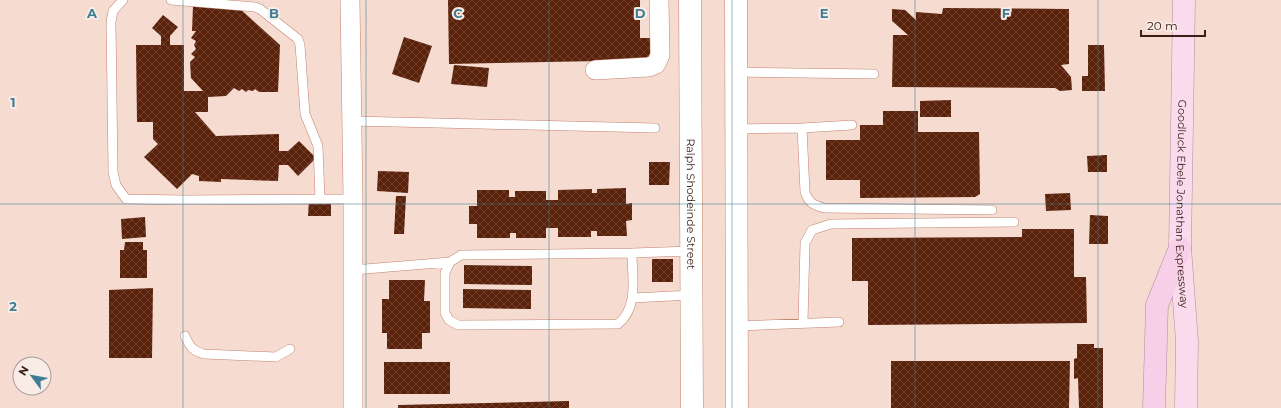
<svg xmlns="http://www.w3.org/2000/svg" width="1281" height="408" viewBox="0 0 1281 408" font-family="Montserrat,sans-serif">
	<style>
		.building { fill: url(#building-cross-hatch) }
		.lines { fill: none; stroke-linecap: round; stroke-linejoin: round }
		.service-casing { stroke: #c1846e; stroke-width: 10 }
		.minor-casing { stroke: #c1846e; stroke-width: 20 }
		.tertiary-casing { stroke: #c1846e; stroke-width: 23 }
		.primary-casing { stroke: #b48a9c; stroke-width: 23 }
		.trunk-casing { stroke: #b48a9c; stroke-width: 23 }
		.service { stroke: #fff; stroke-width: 9 }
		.minor { stroke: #fff; stroke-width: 19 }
		.tertiary { stroke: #fff; stroke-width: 22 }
		.primary { stroke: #fadbee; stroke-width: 22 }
		.trunk { stroke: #f8cfe8; stroke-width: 22 }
		.grid { fill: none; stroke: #3e7e92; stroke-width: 1; stroke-opacity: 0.55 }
		.labels { text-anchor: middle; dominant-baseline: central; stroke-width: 4; stroke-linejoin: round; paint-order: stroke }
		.street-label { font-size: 11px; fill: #382017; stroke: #f9ebe6 }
		.grid-label { font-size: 13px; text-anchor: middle; font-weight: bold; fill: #3e7e92; stroke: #f9ebe6; stroke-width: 4; stroke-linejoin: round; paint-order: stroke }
	</style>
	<defs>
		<pattern id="building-cross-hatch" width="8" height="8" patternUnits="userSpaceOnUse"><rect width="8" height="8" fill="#5b220b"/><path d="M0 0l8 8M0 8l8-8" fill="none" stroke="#70412e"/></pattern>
	</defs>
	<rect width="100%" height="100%" fill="#f6dbd1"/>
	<path class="building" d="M448 0H640V38H652V60L449 64Z
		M193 6 239 8 280 45 278 92H259L255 89 253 91 248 90 246 92 242 89 239 91 234 88 226 96 208 97V112H195L216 136 279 134V151H288L299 141 316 158 298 176 288 165H279L278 181 221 179V182L199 181V176L192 174 177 189 144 157 158 144 153 139V122H137L136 45H161V36L152 28 163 15 178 27 170 36V45H184V91H203L191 78 190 62 195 57 191 54 196 49 194 45 196 41 191 38 196 31H192Z
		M943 8 1069 9V64L1061 65 1071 77 1072 90 1060 91 1055 88 892 87 893 35H908L892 21V9L905 10 916 20V12L942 14Z
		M404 37 432 46 419 83 392 74Z
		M1088 45H1104L1105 91H1082V76H1088Z
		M454 65 489 68 487 87 451 84Z
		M951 100V117H920V101Z
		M883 111H918V132H979L980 194 975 197 860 198V180H826V140H860V125H883Z
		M1107 155V172H1088L1087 156Z
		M649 162H670L669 185H649Z
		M378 171 409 172 408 193 377 191Z
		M626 188V204L632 203V220L626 221 627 236H597V231H591V237H558V228H546V238H516V233H510V238H477V224H469V206H477V190H509V197H515V191H546V200H558V190L592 189V193H597V189Z
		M1070 193 1071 210 1046 211 1045 194Z
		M396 196H406L404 234H394Z
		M309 199H331V216H308Z
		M1090 215 1108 216V244H1089Z
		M145 217 146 237 122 239 121 219Z
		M1022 229H1074V277H1086L1087 323 868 325V281H852V238L1022 237Z
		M125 242H143V250H147V278H120V250H124Z
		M652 259H673V282H652Z
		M464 265 532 266V285L464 284Z
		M389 280H425L424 301H430V333H422V349H387V333H382V299H389Z
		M153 288 152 358H109V290Z
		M463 289 531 290V309L463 308Z
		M1077 344H1094V348H1103V408H1079L1078 378 1074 379V359L1077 358Z
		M891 361H1070L1069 408H891Z
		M384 362H450V394H384Z
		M569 401V408H398V405Z"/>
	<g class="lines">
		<defs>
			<path id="service" d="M123 0 113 11 111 22 113 172 116 185 126 199 183 200 353 199
				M171 0 255 7 260 9 298 39 300 45 305 114 318 146 320 199
				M736 72 874 74
				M352 121 655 128
				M802 128 805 192C809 203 813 205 824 208L992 210
				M736 129 802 128 852 125
				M632 253C632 278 639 307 618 324L458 325 449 320 445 313V273L450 262 461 255Z
				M632 253 691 251
				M353 270 450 262
				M633 298 691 295
				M803 323 805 243 812 230 831 224 1014 222
				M737 326 839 322
				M185 336C190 347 193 351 204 354L276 357 290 349"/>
			<path id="minor" d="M350 0 353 199V408
				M595 70 649 67 656 64 660 55 659 0"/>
			<g id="tertiary">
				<path id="s1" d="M690 0 692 408"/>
				<path d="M736 0 737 408"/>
			</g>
			<g id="primary">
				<path id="s2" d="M1184 0 1180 248 1187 341 1186 408"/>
			</g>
			<path id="trunk" d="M1154 408 1157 305 1180 248"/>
		</defs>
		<use href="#service" class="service-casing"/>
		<use href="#minor" class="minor-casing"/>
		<use href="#tertiary" class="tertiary-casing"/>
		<use href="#primary" class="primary-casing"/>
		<use href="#trunk" class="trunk-casing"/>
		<use href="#service" class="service"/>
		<use href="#minor" class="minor"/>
		<use href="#tertiary" class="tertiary"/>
		<use href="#primary" class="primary"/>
		<use href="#trunk" class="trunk"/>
	</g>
	<path class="grid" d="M183 0V408M366 0V408M549 0V408M732 0V408M915 0V408M1098 0V408M0 204H1281"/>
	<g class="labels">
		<g class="street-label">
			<text stroke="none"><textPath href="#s1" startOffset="204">Ralph Shodeinde Street</textPath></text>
			<text stroke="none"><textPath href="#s2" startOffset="204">Goodluck Ebele Jonathan Expressway</textPath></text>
		</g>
	</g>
	<g class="grid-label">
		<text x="92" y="18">A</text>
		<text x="274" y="18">B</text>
		<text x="458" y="18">C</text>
		<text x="640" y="18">D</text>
		<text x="824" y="18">E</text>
		<text x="1006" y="18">F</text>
		<text x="13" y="107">1</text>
		<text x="13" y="311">2</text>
	</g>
	<g transform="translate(32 376) rotate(302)"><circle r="19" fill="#f9ebe6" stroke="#ac9a93"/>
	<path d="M0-3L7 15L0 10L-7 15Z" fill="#3e7e92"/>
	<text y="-6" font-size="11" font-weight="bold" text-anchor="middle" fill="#382017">N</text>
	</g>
	<path d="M1141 30v6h64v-6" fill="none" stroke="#382017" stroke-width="2"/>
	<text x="1147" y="30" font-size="12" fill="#382017" stroke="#f9ebe6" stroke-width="3" paint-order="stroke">20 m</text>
</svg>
